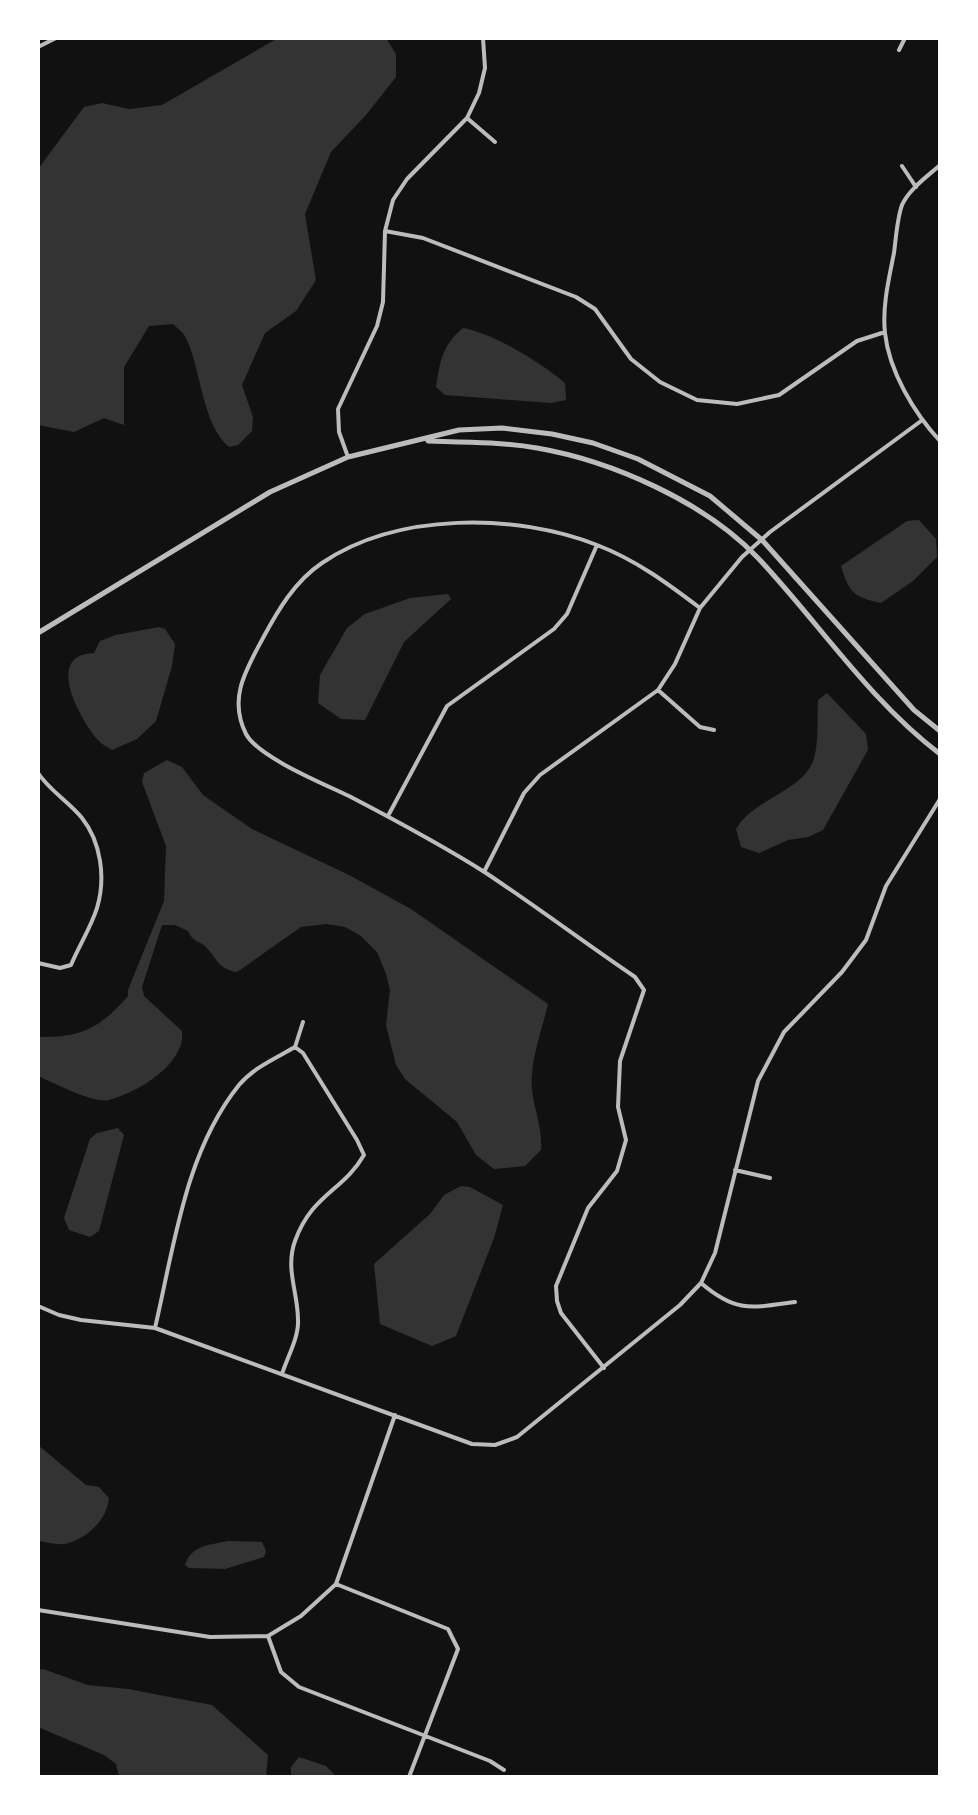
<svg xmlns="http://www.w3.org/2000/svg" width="978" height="1815" viewBox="0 0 978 1815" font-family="'Work Sans',sans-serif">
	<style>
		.water { fill: #333 }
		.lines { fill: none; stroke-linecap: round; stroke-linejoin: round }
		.minor { stroke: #bcbcbc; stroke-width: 4 }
		.tertiary { stroke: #bcbcbc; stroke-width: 5 }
	</style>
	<rect width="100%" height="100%" fill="#111"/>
	<path class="water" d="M278 38H386L396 54V77L366 115 331 152 305 214 316 280 296 311 265 333 242 385 253 417 252 431 238 445 229 447C202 425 201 368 186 338 184 333 177 328 173 324L149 326 124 367V425L104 418 74 432 38 425V169L84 107 102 103 129 109 162 105Z
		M463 328C493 333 542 363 565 383L566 400 551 403 445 395 436 387C440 362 442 345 463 328Z
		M919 520 936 539 937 557 913 581 881 603C854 597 849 593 841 566L907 521Z
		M448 594 451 599 404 642 365 720 341 719 318 703 320 675 347 628 365 614 410 598Z
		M159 627 165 629 175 644 172 666 156 721 137 739 112 750C107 747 101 744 97 739 81 720 43 655 94 653L100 641 116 635Z
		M827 693 866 734 868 750 823 830 808 837 788 840 759 853 741 847 736 829C754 798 805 791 814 758 819 741 817 718 818 700Z
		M167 760 182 767 203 795 252 829 349 875 411 909 548 1004C543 1026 534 1050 532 1073 529 1100 543 1123 541 1150L525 1166 494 1169 476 1155 457 1122 405 1079 396 1065 386 1025 390 990 386 974 377 952 361 936 345 927 327 924 301 927 237 972C219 969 218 961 207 948 200 940 194 944 188 931L175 925H162L142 987 144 996 182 1031C186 1064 137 1093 109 1100 94 1104 54 1083 38 1076V1037C81 1038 100 1028 128 996V990L164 901 166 846 142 782 144 773Z
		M118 1128 124 1135 99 1231 90 1237 69 1230 64 1218 90 1139 97 1133Z
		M461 1186 470 1187 503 1205 494 1238 456 1336 432 1346 380 1324 374 1264 430 1214 444 1195Z
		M38 1445 86 1485 99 1487 109 1498C107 1520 87 1539 65 1544 57 1545 46 1542 38 1541Z
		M228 1541 262 1542 266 1551 264 1557 225 1569 189 1568 185 1565C191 1545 210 1545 228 1541Z
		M43 1669 88 1685 128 1689 212 1705 268 1755 266 1777H119L116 1764 104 1755 38 1727V1670Z
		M299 1757 326 1766 337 1777H291V1767Z"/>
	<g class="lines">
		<path class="minor" d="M38 47 56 38
			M899 50 905 38
			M467 118 495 142
			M940 165C928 176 909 189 902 205 897 219 896 238 894 253 889 278 882 307 885 333 889 371 914 413 940 441
			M902 166 916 187
			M385 231 423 238 576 297 595 309 631 359 660 382 697 400 737 404 779 395 857 341 885 332
			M348 457 339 432 338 409 377 326 383 302 385 231 393 200 407 179 467 118 479 93 485 68 483 38
			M658 690 700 727 714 730
			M38 773C50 791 68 801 82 818 101 842 106 878 97 908 91 927 79 946 71 965L60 968 38 963
			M388 816 447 706 554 629 567 614 597 545
			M484 872 524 793 540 775 658 690 675 664 700 608 742 557 770 532 921 421
			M295 1047 303 1022
			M735 1170 770 1178
			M701 1283C736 1313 751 1308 795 1302
			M38 1306 59 1315 81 1320 155 1328 472 1444 495 1445 517 1437 680 1305 701 1283 715 1253 758 1081 784 1032 842 972 866 940 886 886 940 799
			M155 1328C174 1247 185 1152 239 1085 253 1068 276 1058 295 1047L303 1053 357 1140 364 1155C343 1191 312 1194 295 1241 285 1269 298 1292 298 1320 299 1337 287 1358 282 1374
			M604 1368 561 1313 557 1301 556 1286 588 1208 617 1171 626 1140 618 1107 620 1061 644 990 635 977C585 943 537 907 486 873 442 845 395 820 349 796 324 784 258 757 246 734 228 698 246 670 263 638 278 610 295 581 322 563 397 512 516 513 597 545 636 560 667 583 700 608
			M336 1584 448 1629 458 1649 409 1777
			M38 1610 210 1637 268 1636 301 1616 336 1584 395 1415
			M268 1636 281 1672 299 1687 490 1761 504 1770"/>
		<path class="tertiary" d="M428 441C464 442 501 442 537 448 612 461 705 502 758 558 819 623 869 700 940 754
			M38 633 270 492 348 457 459 430 502 428 552 434 593 443 638 459 710 496 762 540 914 710 940 731"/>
	</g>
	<rect width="978" height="1815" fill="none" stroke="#ffffff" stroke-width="80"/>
</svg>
